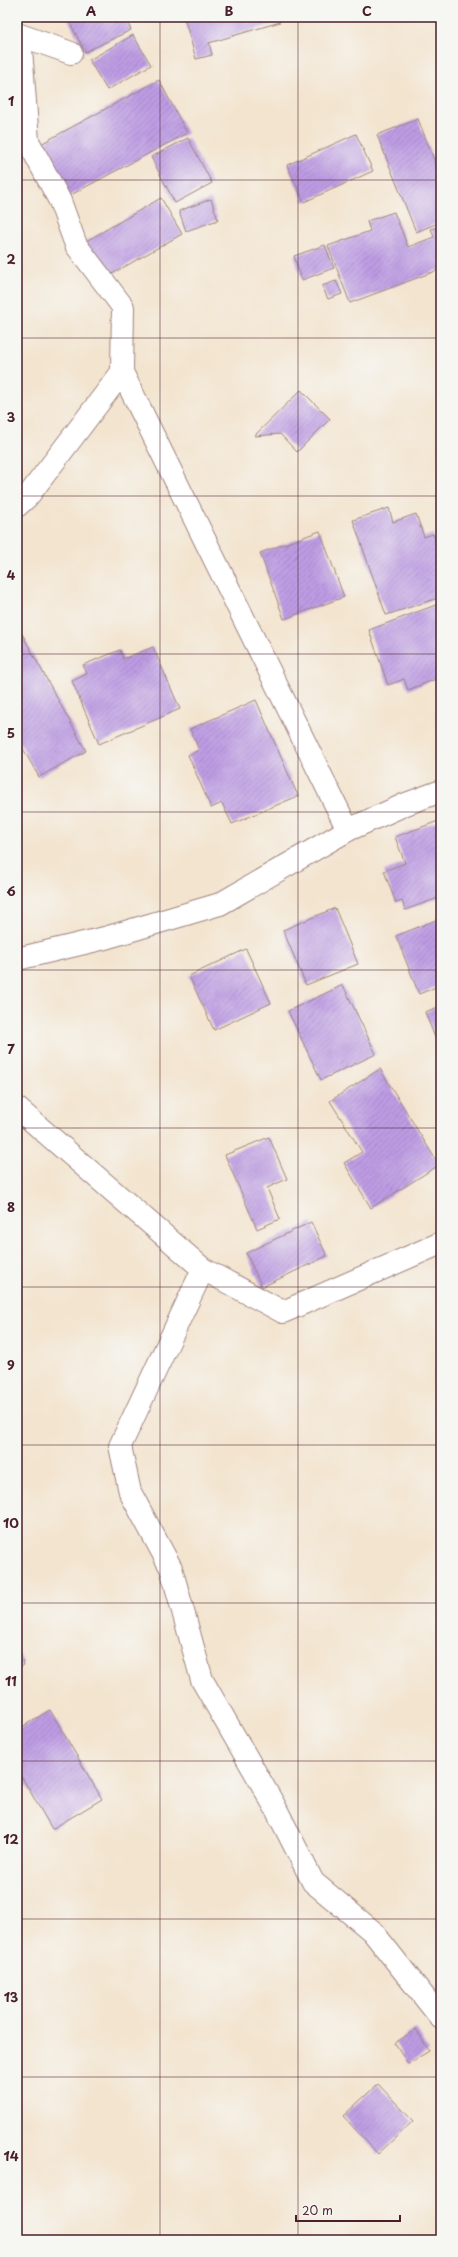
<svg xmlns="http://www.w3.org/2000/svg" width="458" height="2257" viewBox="0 0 458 2257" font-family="'Playpen Sans',sans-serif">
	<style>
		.building { fill: url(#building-hatch) }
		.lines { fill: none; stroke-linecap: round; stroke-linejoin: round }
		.minor-casing { stroke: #9e827d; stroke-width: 24 }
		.minor { stroke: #fff; stroke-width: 22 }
		.grid { fill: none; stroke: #4a1f2b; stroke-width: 1; stroke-opacity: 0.55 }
		.neatline { fill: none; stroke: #4a1f2b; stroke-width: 1.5 }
		.grid-label { font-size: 13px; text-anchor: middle; font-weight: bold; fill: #4a1f2b }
	</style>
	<defs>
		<pattern id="building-hatch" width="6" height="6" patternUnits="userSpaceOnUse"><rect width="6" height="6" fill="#bd9ce4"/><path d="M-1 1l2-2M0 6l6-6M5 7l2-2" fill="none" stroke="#9c7fb9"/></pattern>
	</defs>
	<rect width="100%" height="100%" fill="#f6f6f2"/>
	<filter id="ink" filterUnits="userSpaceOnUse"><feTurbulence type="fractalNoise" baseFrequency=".025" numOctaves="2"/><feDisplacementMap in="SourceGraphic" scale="8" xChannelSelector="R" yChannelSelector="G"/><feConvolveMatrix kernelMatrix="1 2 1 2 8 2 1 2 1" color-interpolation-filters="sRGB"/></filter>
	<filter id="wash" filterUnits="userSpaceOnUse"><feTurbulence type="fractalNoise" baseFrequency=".012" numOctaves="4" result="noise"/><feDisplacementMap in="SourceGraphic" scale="16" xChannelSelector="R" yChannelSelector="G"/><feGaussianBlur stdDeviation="0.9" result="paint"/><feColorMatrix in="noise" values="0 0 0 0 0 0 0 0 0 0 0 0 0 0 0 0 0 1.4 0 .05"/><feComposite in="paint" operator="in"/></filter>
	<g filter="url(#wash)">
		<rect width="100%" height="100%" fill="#f3e4cf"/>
		<g id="blocks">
			<path class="building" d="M73 17H125L131 30 85 52 68 19Z
				M184 17H278L280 22 209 43 212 55 196 59Z
				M133 35 151 65 107 90 89 60Z
				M159 80 187 133 65 198 37 146Z
				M418 119 441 178V222L416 232 377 135Z
				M356 134 373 171 304 202 287 165Z
				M188 138 212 183 175 203 151 157Z
				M161 198 182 234 103 279 83 243Z
				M211 199 218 220 186 231 179 211Z
				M394 212 408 247 434 237 431 229 441 226V269L350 303 328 246 370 231 367 221Z
				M325 245 334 268 302 280 294 256Z
				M336 281 342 294 328 299 322 286Z
				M301 390 330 419 297 452 280 434 254 436Z
				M389 508 393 522 416 514 424 537 433 534 441 556V597L386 615 353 520Z
				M320 531 344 597 284 619 260 553Z
				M441 603V677L408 690 404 679 388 685 369 630Z
				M22 634 86 751 39 777 17 738V636Z
				M153 647 180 709 99 744 72 681 87 674 83 665 120 650 123 659Z
				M256 700 298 796 232 824 222 803 211 808 188 755 199 750 190 729Z
				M441 820V897L405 910 402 901 396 903 384 871 405 863 395 837Z
				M335 908 358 964 306 985 283 930Z
				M441 918V985L419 994 396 936Z
				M246 949 271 1003 214 1030 189 976Z
				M343 985 376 1054 321 1080 288 1011Z
				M441 1006V1053L425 1012Z
				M380 1069 439 1165 371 1208 344 1163 362 1152 330 1101Z
				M269 1137 287 1179 267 1188 280 1219 257 1229 225 1155Z
				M311 1222 327 1256 262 1287 246 1253Z
				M17 1649 24 1665 17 1668Z
				M50 1710 102 1799 52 1829 17 1769V1730Z
				M416 2029 429 2051 408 2064 395 2043Z
				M378 2084 413 2121 378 2154 343 2116Z"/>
		</g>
	</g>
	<g filter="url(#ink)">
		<use href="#blocks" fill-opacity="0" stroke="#9e827d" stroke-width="1"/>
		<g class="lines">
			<defs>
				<path id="minor" d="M17 34 71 53
					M122 372 348 830 406 804 441 791
					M17 506 28 496 122 372 123 307 76 245 60 201 28 141 20 36
					M17 959 105 938 220 904 348 830
					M17 1108 203 1269 283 1312 441 1243
					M203 1269 120 1446 130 1492 171 1568 202 1680 274 1805 313 1882 372 1931 441 2018"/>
			</defs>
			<use href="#minor" class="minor-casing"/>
			<use href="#minor" class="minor"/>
		</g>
	</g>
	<path class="grid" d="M160 17V2240M298 17V2240M17 180H441M17 338H441M17 496H441M17 654H441M17 812H441M17 970H441M17 1128H441M17 1287H441M17 1445H441M17 1603H441M17 1761H441M17 1919H441M17 2077H441"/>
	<rect width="458" height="2257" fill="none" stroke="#f6f6f2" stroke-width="44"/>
	<path d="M296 2215v6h104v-6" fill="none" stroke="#4a1f2b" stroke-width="2"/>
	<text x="302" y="2215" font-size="12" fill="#4a1f2b" stroke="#f6f6f2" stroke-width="3" paint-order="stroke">20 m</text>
	<rect x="22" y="22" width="414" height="2213" class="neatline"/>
	<g class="grid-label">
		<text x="91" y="16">A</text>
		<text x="229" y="16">B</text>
		<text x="367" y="16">C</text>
		<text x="11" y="106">1</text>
		<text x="11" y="264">2</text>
		<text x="11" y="422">3</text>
		<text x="11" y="580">4</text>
		<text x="11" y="738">5</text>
		<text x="11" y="896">6</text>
		<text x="11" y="1054">7</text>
		<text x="11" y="1212">8</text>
		<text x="11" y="1370">9</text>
		<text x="11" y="1528">10</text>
		<text x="11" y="1686">11</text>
		<text x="11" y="1844">12</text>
		<text x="11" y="2002">13</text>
		<text x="11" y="2161">14</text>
	</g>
</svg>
